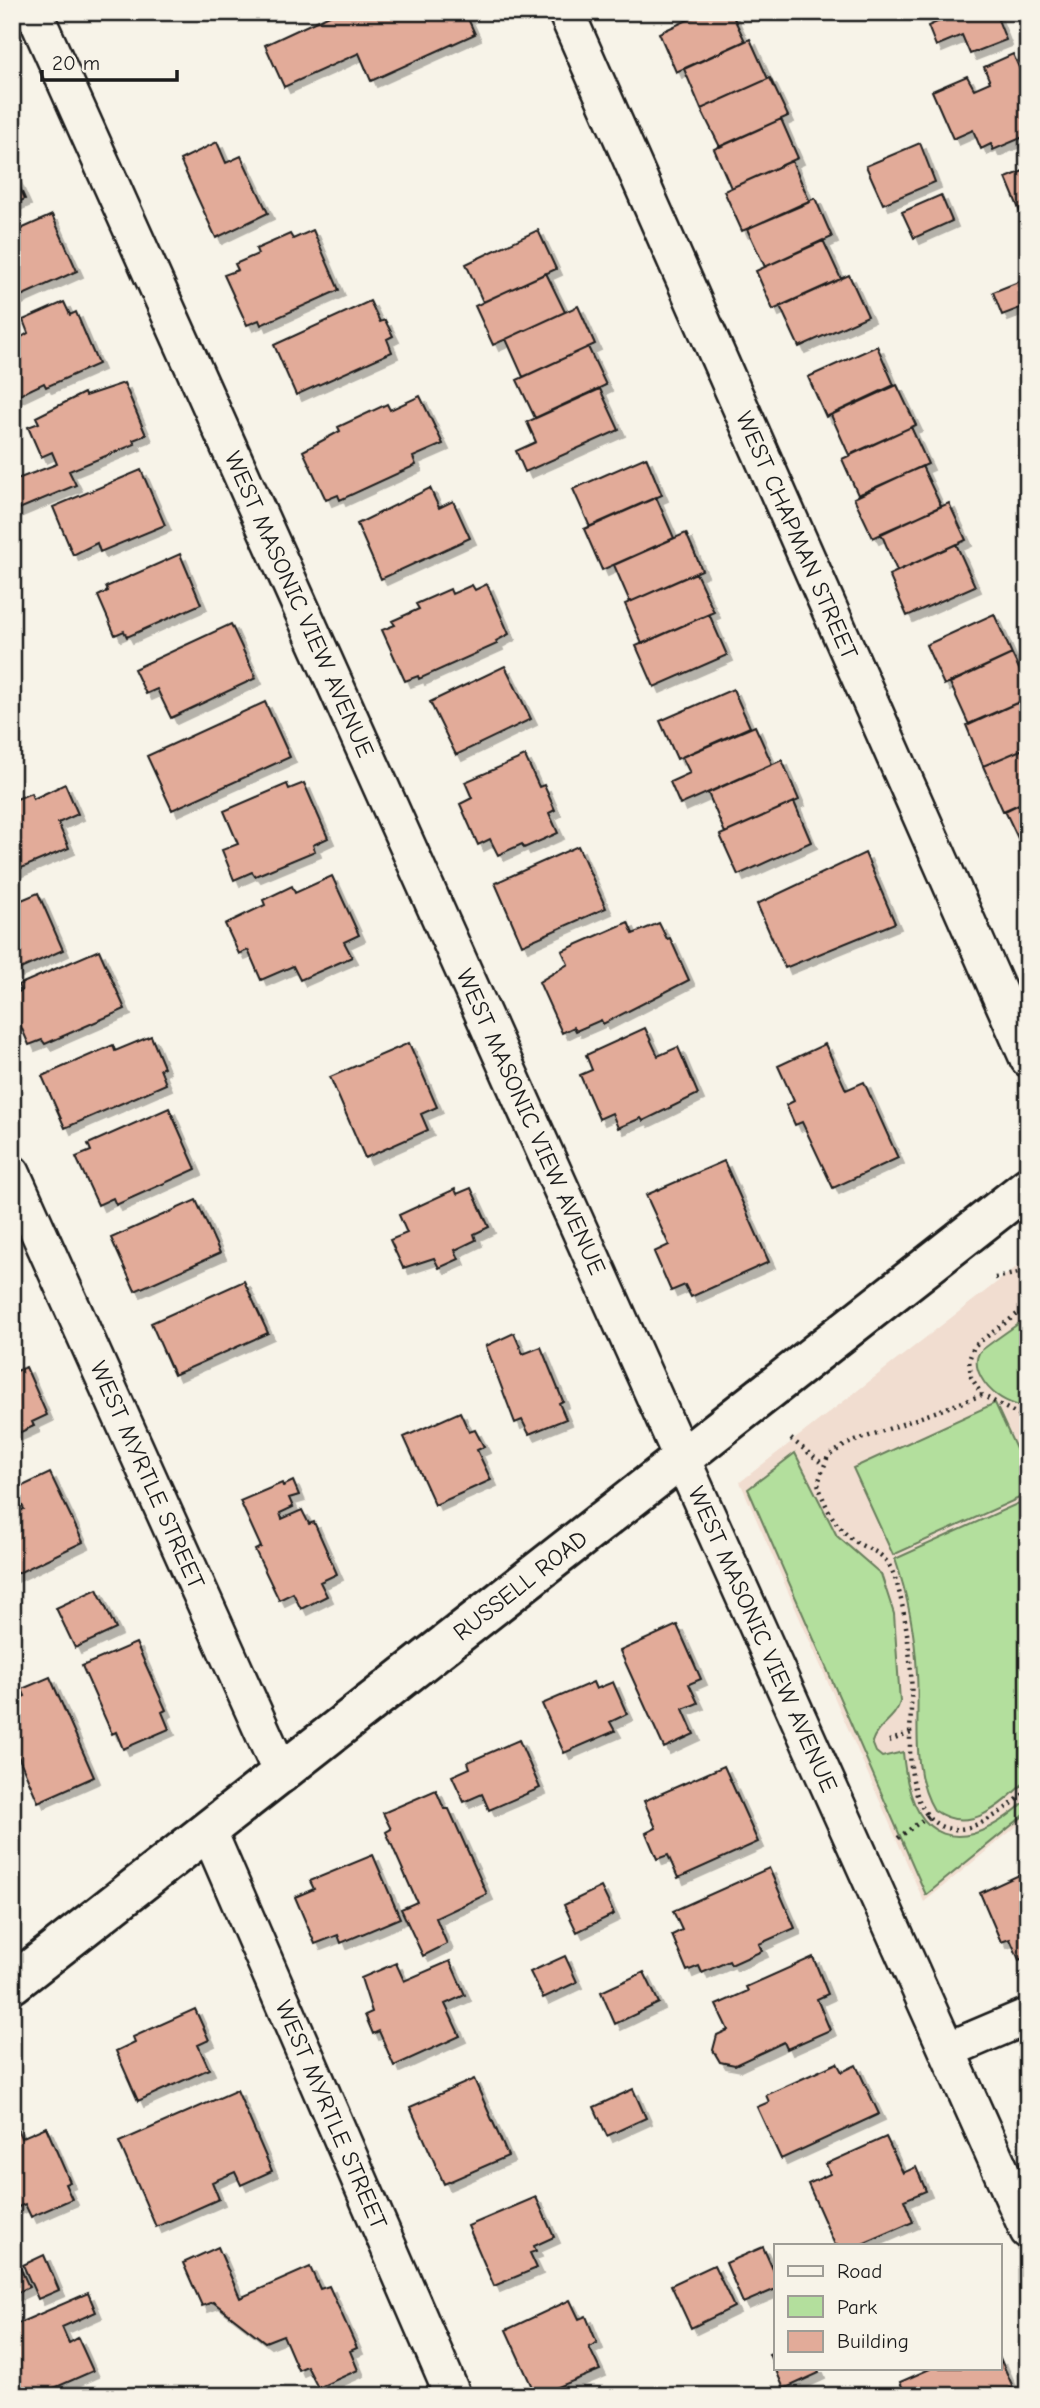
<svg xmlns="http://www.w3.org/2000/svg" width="1040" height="2408" viewBox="0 0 1040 2408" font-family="'Comic Neue',sans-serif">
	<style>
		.built { fill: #f1ddd0 }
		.green { fill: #b3df9d; stroke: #687e5c; stroke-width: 2 }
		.building { fill: #e2ab99; stroke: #1c1c1c; stroke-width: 2; filter: url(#shadow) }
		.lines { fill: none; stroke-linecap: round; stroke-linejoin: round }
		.street-casing { stroke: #1c1c1c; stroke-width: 40 }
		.secondary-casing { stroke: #1c1c1c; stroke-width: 44 }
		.path { stroke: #1c1c1c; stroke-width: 4.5; stroke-dasharray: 2 5; stroke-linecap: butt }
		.street { stroke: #f7f3e8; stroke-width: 35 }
		.secondary { stroke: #f7f3e8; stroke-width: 38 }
		.labels { text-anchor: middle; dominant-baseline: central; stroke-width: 7; stroke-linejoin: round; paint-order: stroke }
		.street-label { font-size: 24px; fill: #1c1c1c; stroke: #f7f3e8 }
	</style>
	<defs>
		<filter id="shadow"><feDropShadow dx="6" dy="6" stdDeviation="0" flood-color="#0004"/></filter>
	</defs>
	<rect width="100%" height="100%" fill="#f7f3e8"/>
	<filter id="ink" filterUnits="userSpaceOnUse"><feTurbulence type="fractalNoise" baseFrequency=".0143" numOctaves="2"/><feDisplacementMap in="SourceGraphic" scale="14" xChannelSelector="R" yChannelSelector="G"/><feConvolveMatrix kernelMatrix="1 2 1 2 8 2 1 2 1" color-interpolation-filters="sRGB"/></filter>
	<g filter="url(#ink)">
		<path class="built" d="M1028 1258V1817L924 1902 740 1482Z"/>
		<path class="green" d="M1028 1317V1410C1018 1405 1007 1403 998 1396 986 1388 971 1368 979 1353 980 1350 1021 1322 1028 1317Z
			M995 1403 1028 1475V1494L893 1555 853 1468Z
			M795 1453 837 1536 881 1574 894 1614 900 1702C895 1720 877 1725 872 1742L876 1752 882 1757 903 1752C911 1846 961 1860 1028 1799V1812L926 1895 748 1489Z
			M1028 1499V1779C1002 1804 970 1836 934 1810 910 1770 920 1719 917 1674 915 1634 908 1596 895 1559Z"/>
		<path class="building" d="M336 12H465L475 34 371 81 359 53 284 87 265 45Z
			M705 12H731L745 41 676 72 659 33Z
			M939 12H995L1006 40 970 54 962 35 936 46 928 26 942 20Z
			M750 39 768 79 701 109 684 69Z
			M1013 54 1021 72 1028 69V135L993 150 991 144 981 149 973 130 953 139 932 91 967 76 974 89 990 82 984 67Z
			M770 78 788 116 720 147 701 109Z
			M781 119 798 158 731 188 714 149Z
			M217 142 226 163 241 156 268 213 216 238 180 160Z
			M920 143 935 182 883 204 866 166Z
			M792 161 810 202 742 231 724 191Z
			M1028 169V231L1006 178Z
			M12 170 25 199 12 205Z
			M941 195 952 221 914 238 902 212Z
			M815 198 832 237 765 267 747 229Z
			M52 215 77 271 12 300V233Z
			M313 230 339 290 261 325 259 320 247 325 224 275 238 270 235 264 258 254 256 249 290 234 293 239Z
			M538 230 556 269 483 302 466 264Z
			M823 240 841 279 773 310 756 271Z
			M546 273 565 312 493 345 475 306Z
			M849 275 868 316 799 347 780 306Z
			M1028 278V305L1002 315 993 292Z
			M370 301 380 322 385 320 393 336 387 339 392 352 296 395 274 345Z
			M64 302 70 315 76 312 98 364 46 387 44 383 15 397 12 390V343L28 333 23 320Z
			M578 306 595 344 523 377 506 339Z
			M877 346 894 385 826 417 808 377Z
			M588 347 606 385 535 418 517 380Z
			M124 383 146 435 133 440 135 444 69 471 76 485 12 512V481L57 464 52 452 41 457 28 427 39 423 36 417 84 393 85 396Z
			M897 385 916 425 849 455 831 415Z
			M600 389 619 430 525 472 516 451 536 442 527 422Z
			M420 396 443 444 413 457 416 465 340 500 338 495 326 500 303 451 340 431 338 427 387 404 390 410Z
			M911 427 928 464 858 495 842 459Z
			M646 457 662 495 590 527 573 489Z
			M922 466 941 506 873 538 854 498Z
			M141 470 165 525 100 552 97 543 73 555 53 507Z
			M430 488 439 508 453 501 470 538 381 579 357 524Z
			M656 497 674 538 602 570 584 529Z
			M949 503 966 540 897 571 881 533Z
			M686 533 702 570 630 602 614 565Z
			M956 544 975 586 907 616 889 575Z
			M180 554 201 604 127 637 124 631 115 635 98 596 108 591 106 587Z
			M696 573 714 612 642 644 625 604Z
			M487 584 509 634 496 641 497 644 419 679 418 676 405 681 382 630 395 625 392 621 419 609 416 604 450 589 452 594 472 585 475 590Z
			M709 614 727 655 654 687 636 646Z
			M994 614 1012 654 944 685 926 645Z
			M231 624 256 678 171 718 157 689 146 694 134 669Z
			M1012 654 1028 688V698L969 725 950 683Z
			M505 666 531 719 456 755 430 702Z
			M733 689 750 727 677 759 660 721Z
			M1028 698V747L983 766 966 725Z
			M265 702 290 757 172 810 147 756Z
			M755 726 772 764 680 805 670 782 690 773 682 757Z
			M1028 747V800L1003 811 983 766Z
			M525 756 539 787 544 785 555 810 549 813 558 833 524 848 522 844 498 855 490 839 478 845 460 804 472 798 465 782Z
			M782 760 799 800 725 833 708 793Z
			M304 783 328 838 313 845 315 851 255 876 252 872 234 880 222 850 238 844 224 811 287 784 289 789Z
			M65 784 78 814 58 823 69 848 12 872V801L31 793 33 799Z
			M1028 800V851L1025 853 1005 811Z
			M794 802 811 842 738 875 720 835Z
			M578 846 606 908 522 945 495 883Z
			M865 853 895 923 785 968 757 904Z
			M332 876 359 935 344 942 352 957 300 980 293 966 261 980 248 950 239 954 225 924 265 905 263 900 292 886 295 893Z
			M38 893 63 950 16 971 12 964V904Z
			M628 922 633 934 659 923 667 939 670 938 689 980 603 1024 601 1020 576 1031 574 1027 562 1033 539 982 568 964 562 951Z
			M99 950 125 1009 45 1044 42 1040 29 1045 12 1006V994L21 991 18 985Z
			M645 1028 658 1056 678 1047 698 1094 643 1121 641 1118 618 1128 612 1113 599 1119 580 1075 592 1070 586 1055Z
			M151 1036 164 1067 160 1069 166 1084 65 1128 42 1076 113 1045 115 1051Z
			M409 1043 437 1107 421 1114 428 1130 365 1158 330 1077Z
			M825 1044 846 1090 864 1082 898 1158 833 1188 802 1122 795 1125 786 1105 794 1101 778 1066Z
			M169 1108 196 1169 116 1205 113 1198 98 1205 76 1157 91 1151 88 1144Z
			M724 1161 769 1262 691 1297 685 1285 671 1291 654 1252 669 1245 646 1195Z
			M471 1188 489 1227 474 1234 476 1240 455 1250 459 1259 439 1268 434 1258 403 1268 390 1240 407 1233 399 1215 455 1189 457 1194Z
			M196 1200 220 1253 135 1291 111 1238Z
			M244 1281 268 1333 174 1375 151 1323Z
			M514 1333 523 1354 541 1347 563 1401 559 1403 566 1419 529 1434 522 1420 515 1423 486 1346Z
			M26 1367 47 1415 32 1422 34 1426 12 1436V1373Z
			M460 1412 469 1432 475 1430 484 1447 477 1450 491 1480 435 1505 404 1437Z
			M50 1473 83 1542 12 1576V1515L24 1509 14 1490Z
			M293 1481 299 1495 289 1498 293 1507 280 1513 282 1519 302 1510 309 1524 314 1522 337 1574 320 1582 327 1596 301 1609 293 1593 279 1600 255 1550 261 1547 240 1501 282 1483 283 1486Z
			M97 1589 116 1629 75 1648 56 1608Z
			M677 1625 701 1679 689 1684 698 1703 683 1709 694 1734 664 1748 620 1651Z
			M136 1643 166 1710 162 1712 169 1729 123 1749 116 1732 112 1734 82 1666Z
			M50 1677 94 1777 38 1802 12 1742V1702L25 1696 22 1689Z
			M593 1682 596 1689 613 1682 627 1714 610 1722 615 1731 564 1753 542 1704Z
			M519 1740 540 1788 489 1810 482 1794 464 1802 452 1776 470 1768 468 1762Z
			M724 1766 758 1842 678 1878 668 1855 657 1859 646 1833 656 1828 644 1801Z
			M436 1790 444 1809H449L487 1894 436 1918 447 1944 423 1956 401 1909 417 1902 386 1832 391 1829 383 1813Z
			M373 1855 400 1918 341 1943 338 1935 315 1944 295 1897 314 1889 310 1881Z
			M769 1868 795 1928 759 1944 762 1951 731 1965 729 1961 702 1973 699 1966 687 1971 672 1935 682 1930 673 1911Z
			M1028 1871V1956L1019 1960 1010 1939 1001 1942 980 1893Z
			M601 1887 614 1914 577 1932 564 1905Z
			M565 1956 577 1982 543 1998 530 1972Z
			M813 1957 828 1994 817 1999 830 2030 787 2049 784 2042 735 2065 720 2062 713 2050 717 2035 728 2030 716 2005 748 1991 746 1987Z
			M450 1961 465 1995 445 2004 460 2036 394 2066 379 2031 373 2034 365 2015 372 2012 361 1978 396 1963 404 1981Z
			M644 1972 659 2003 615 2024 601 1992Z
			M195 2009 209 2040 198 2045 209 2069 138 2101 116 2051 135 2042 133 2037Z
			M837 2063 842 2072 856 2065 879 2114 781 2159 757 2107 769 2102 766 2095Z
			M474 2079 508 2156 444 2184 410 2107Z
			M633 2089 646 2118 607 2136 594 2107Z
			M237 2090 272 2171 241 2185 235 2172 212 2182 219 2199 156 2227 119 2142Z
			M46 2127 70 2182 65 2184 72 2199 31 2217 25 2204 16 2208 12 2199V2130L17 2128 21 2138Z
			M886 2137 903 2173 916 2167 926 2191 904 2200 913 2222 860 2245H835L808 2184 830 2174 826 2164Z
			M536 2197 554 2237 534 2246 536 2251 530 2253 537 2268 494 2286 468 2226Z
			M218 2247 240 2298 310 2267 320 2289 329 2286 357 2348 350 2351 358 2370 318 2388 307 2366 298 2370 283 2335 265 2342 213 2302 202 2306 183 2263Z
			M763 2247 776 2276V2289L743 2303 726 2263Z
			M44 2255 59 2290 38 2299 23 2265Z
			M19 2265 29 2287 12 2295V2269Z
			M714 2265 734 2307 691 2328 671 2285Z
			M88 2293 96 2312 62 2327 69 2343 78 2338 93 2371 36 2396H15L12 2389V2326Z
			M570 2300 579 2319 586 2316 597 2343 589 2347 600 2370 536 2396 506 2330Z
			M776 2351V2368H817L819 2373 784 2389 769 2354Z
			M1000 2358 1013 2387 1001 2393 1002 2396H906L900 2382 932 2368H1000Z"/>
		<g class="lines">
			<defs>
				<g id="street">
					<path id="s1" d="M34 12 1028 2231"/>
					<path id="s2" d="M566 12 1028 1059"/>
					<path id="s3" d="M12 1173 282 1775"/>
					<path id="s4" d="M209 1832 453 2396"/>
					<path d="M948 2050 1028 2016"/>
				</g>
				<g id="secondary">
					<path id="s5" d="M12 1984 1028 1187"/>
				</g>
			</defs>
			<use href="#street" class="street-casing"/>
			<use href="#secondary" class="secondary-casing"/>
			<path class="path" d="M995 1278 1028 1271
				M1028 1306 974 1346 969 1360 971 1377 982 1395 1028 1420
				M982 1395 847 1444 828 1456 818 1483C822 1499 833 1523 846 1534 871 1557 884 1543 897 1584 905 1612 909 1644 911 1673 913 1707 907 1742 912 1775 927 1859 984 1830 1028 1790
				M791 1439 823 1464
				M889 1741 911 1733
				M898 1838 928 1816"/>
			<use href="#street" class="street"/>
			<use href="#secondary" class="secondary"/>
		</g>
	</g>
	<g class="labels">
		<g class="street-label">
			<text stroke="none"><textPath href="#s2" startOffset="572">WEST CHAPMAN STREET</textPath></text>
			<text stroke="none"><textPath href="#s1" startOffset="649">WEST MASONIC VIEW AVENUE</textPath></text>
			<text stroke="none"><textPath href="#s1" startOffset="1216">WEST MASONIC VIEW AVENUE</textPath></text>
			<text stroke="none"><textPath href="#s3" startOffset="331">WEST MYRTLE STREET</textPath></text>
			<text stroke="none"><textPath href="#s5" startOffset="646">RUSSELL ROAD</textPath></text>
			<text stroke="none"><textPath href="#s1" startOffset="1783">WEST MASONIC VIEW AVENUE</textPath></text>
			<text stroke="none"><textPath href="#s4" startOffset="308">WEST MYRTLE STREET</textPath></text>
		</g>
	</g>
	<rect width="1040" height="2408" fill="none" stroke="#f7f3e8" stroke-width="42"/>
	<rect x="21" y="21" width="998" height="2366" fill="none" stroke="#1c1c1c" stroke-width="2.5" filter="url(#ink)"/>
	<rect x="774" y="2244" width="228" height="126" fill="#f7f3e8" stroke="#9f9d96" stroke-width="2"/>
	<rect x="788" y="2266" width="35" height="10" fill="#f7f3e8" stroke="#9f9d96" stroke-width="2"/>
	<text x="837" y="2278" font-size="21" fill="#1c1c1c">Road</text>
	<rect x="788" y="2296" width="35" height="21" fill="#b3df9d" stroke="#9f9d96" stroke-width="2"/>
	<text x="837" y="2314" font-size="21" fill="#1c1c1c">Park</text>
	<rect x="788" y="2331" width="35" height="21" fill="#e2ab99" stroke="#9f9d96" stroke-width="2"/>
	<text x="837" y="2348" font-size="21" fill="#1c1c1c">Building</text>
	<path d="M42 70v10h135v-10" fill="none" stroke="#1c1c1c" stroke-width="3.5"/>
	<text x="52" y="70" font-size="21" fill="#1c1c1c" stroke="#f7f3e8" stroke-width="5" paint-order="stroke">20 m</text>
</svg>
